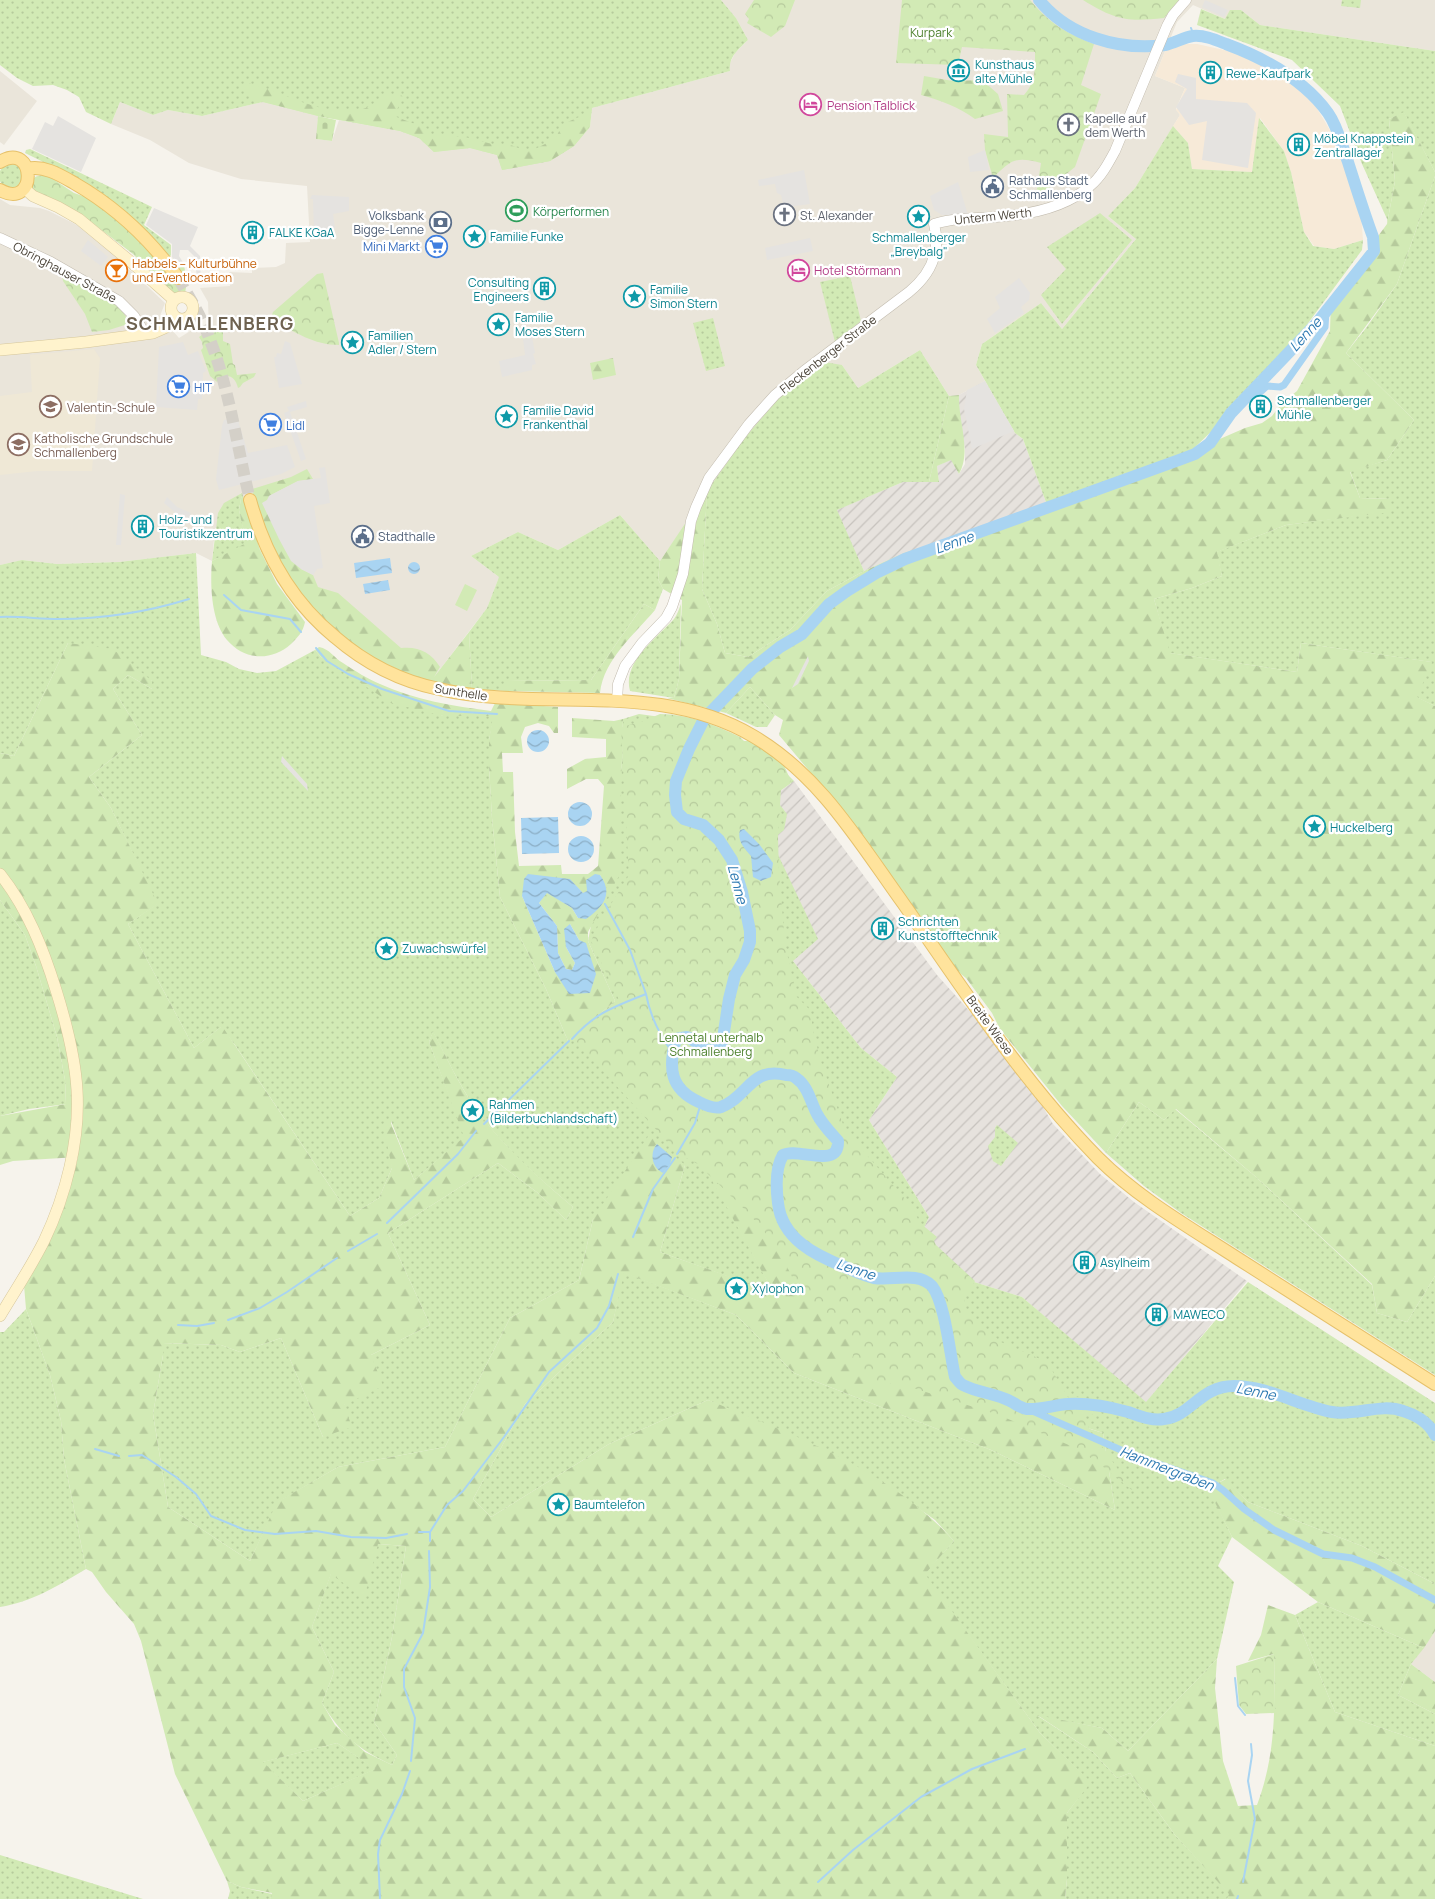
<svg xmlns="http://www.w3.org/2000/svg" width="1435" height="1899" viewBox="0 0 1435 1899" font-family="Manrope,sans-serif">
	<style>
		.residential { fill: #eae5da }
		.commercial { fill: #f7ead8 }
		.industrial { fill: url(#industrial-furrows) }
		.education { fill: #efe8d6 }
		.grass { fill: url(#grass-dots) }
		.forest { fill: url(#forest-firs); fill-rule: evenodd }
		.cemetery { fill: url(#cemetery-stones) }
		.park { fill: url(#park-crowns) }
		.garden { fill: #d2eab5 }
		.parking { fill: #e5e3e0 }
		.water { fill: url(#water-waves) }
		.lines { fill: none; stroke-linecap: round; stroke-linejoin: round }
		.stream { stroke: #a9d4f2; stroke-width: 2 }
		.canal { stroke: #a9d4f2; stroke-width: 7 }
		.river { stroke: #a9d4f2; stroke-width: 12 }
		.primary-tunnel { stroke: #d4d0c8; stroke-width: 12; stroke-dasharray: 12 6; stroke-linecap: butt }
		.tertiary-casing { stroke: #c2bbae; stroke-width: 11 }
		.secondary-casing { stroke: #d6c79b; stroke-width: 12 }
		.primary-casing { stroke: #e6c16a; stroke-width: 14 }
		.tertiary { stroke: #fff; stroke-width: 10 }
		.secondary { stroke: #fff3cd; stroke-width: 11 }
		.primary { stroke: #ffe39c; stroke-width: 12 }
		.labels { text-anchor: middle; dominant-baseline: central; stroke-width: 4.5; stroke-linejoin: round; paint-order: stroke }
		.park-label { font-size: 12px; fill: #4a7f2a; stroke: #fff }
		.culture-label { font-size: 12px; fill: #0d838f; stroke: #fff; text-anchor: start }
		.hotel-label { font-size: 12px; fill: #b23c85; stroke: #fff; text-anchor: start }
		.worship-label { font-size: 12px; fill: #5b616d; stroke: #fff; text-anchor: start }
		.service-label { font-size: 12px; fill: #4e5e75; stroke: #fff; text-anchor: start }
		.leisure-label { font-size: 12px; fill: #27864d; stroke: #fff; text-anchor: start }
		.street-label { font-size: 12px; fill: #4b4439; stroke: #fff }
		.shop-label { font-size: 12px; fill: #366cbe; stroke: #fff; text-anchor: start }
		.food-label { font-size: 12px; fill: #c56008; stroke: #fff; text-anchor: start }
		.education-label { font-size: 12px; fill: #785e54; stroke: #fff; text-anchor: start }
		.water-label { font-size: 14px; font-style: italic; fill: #2e7ab2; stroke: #fff }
		.district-label { font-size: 18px; font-weight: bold; letter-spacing: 1px; fill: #6e6250; stroke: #fff }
	</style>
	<defs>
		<pattern id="industrial-furrows" width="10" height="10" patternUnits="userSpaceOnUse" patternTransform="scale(1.25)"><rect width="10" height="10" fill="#e6e2dd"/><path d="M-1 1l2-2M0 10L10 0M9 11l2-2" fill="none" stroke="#c7c3be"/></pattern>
		<pattern id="grass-dots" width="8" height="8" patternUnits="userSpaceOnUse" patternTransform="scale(1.25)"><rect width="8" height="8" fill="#d2eab5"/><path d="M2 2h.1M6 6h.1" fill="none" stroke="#b6ca9c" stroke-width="1.8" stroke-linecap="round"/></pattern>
		<pattern id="forest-firs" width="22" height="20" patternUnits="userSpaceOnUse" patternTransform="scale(1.25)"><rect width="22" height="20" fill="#d2eab5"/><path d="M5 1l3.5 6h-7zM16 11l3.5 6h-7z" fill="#b6ca9c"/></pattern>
		<pattern id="cemetery-stones" width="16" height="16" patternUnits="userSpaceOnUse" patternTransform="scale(1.25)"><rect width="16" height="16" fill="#d2eab5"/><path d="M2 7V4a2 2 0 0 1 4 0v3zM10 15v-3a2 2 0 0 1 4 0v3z" fill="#b6ca9c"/></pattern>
		<pattern id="park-crowns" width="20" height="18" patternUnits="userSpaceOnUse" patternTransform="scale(1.25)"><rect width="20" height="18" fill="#d2eab5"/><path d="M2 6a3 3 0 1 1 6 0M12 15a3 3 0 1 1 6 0" fill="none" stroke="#b6ca9c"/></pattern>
		<pattern id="water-waves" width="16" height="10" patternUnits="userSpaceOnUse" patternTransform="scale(1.25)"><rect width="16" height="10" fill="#a9d4f2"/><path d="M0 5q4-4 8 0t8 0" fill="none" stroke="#8caec5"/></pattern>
	</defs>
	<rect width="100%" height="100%" fill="#f6f3ec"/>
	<path class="residential" d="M721 0H1435V51L1260 25 1241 10 1225 19 1193 5 1177 22 1155 76 1185 88 1176 109 1180 115 1135 188 1108 216 1136 239 1062 329 1041 303 982 344 976 365 985 381 959 395 949 396 920 350 858 388 842 365 683 528 660 561 620 515 558 550 518 532 471 556 499 577 487 608 431 681 370 656 245 503 241 493 215 529 212 561 196 553 119 562 57 564 23 560 0 565V199L10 205 40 208 49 211 81 227 113 254 165 303 160 316 179 338 192 330 206 332 209 329 208 302 200 288 230 286 229 272 252 273V268L276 267 285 263 286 243 310 242 307 186 241 179 189 163 150 140 111 124 120 102 153 115 168 110 202 116 263 102 318 116 317 139 332 141 339 120 400 131 419 138 434 152 470 148 497 155 502 170 590 127 592 108 730 71 729 65 735 53 748 40 736 18Z
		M0 71 37 101 4 145 0 142Z
		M1435 1631V1682L1411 1664Z"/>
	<path class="commercial" d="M1168 44H1197L1260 58 1287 77 1315 105 1331 132 1344 164 1361 215 1363 240 1334 249 1314 246 1304 232 1291 172 1284 151 1260 118 1252 172 1192 169 1188 143 1173 126 1180 115 1176 110 1185 88 1155 76Z"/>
	<path class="industrial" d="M985 381 1015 433 1023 439 1047 505 981 529 905 553 864 571 836 510 903 482H939L937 466 951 459 959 474 965 464V449L958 410 959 395Z
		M794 781 937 975 1019 1066 1053 1124 1100 1174 1134 1202 1247 1281 1146 1403 1022 1297 971 1281 921 1234 929 1217 869 1120 897 1077 861 1048 793 961 771 840 772 797Z"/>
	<path class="education" d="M94 349 100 358 92 471H37L0 475V396L32 392 30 355Z"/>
	<path class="grass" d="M0 0H721L736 18 748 40C739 49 728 57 730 71L592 108 590 127 574 146 550 161 502 170 497 155 470 148 434 152 419 138 400 131 318 116 263 102 202 116 168 110 153 115 120 102 111 124 86 112 79 97 67 90 53 85 33 86 17 78 0 65Z
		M1342 0H1361L1360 8 1341 6Z
		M1201 9 1225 19 1230 10H1241L1260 25 1435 51V172L1404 113 1389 119 1395 181 1387 224V219L1362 164 1340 106 1292 60 1197 25Z
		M1259 118 1284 151 1291 172 1304 232 1313 246 1334 249 1363 240 1362 250 1269 376 1190 452 1047 505 1023 439 1015 433 976 365 982 344 1041 303 1062 329 1136 239 1108 216 1135 188 1173 126 1188 143 1192 169 1252 172Z
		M30 149 152 207 144 225 171 245V255L169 258 86 183 25 153 26 150Z
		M-1 176a12 12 0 1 1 24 0a12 12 0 1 1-24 0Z
		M1435 176V706L1416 697 1431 662 1301 643 1297 672 1169 653 1154 599 1192 588 1222 576 1216 552 1286 525 1391 511V499L1360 498 1350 471 1387 460 1414 420 1346 353 1366 328 1397 284Z
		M1100 213 1132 240 1062 324 1041 295 1066 269 1047 247Z
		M850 276 861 321 835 342 820 282Z
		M713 318 725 366 706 371 693 323Z
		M920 350 949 396 929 482H903L837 510 864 571 827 591 790 630 748 657 725 653 717 624 702 589 707 491 743 440 777 400 824 362 842 365 858 388Z
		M242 493 239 510 247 544 212 561 218 513 224 503Z
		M620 515 660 561 658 579 663 589 655 610 644 604 591 680 507 681 506 691 472 689 469 632 487 608 499 577 471 556 518 532 558 550Z
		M196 553 201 655 226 662 239 669 257 673 276 671 315 650 321 657 443 716H494L489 740V766L492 818 500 897 546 989 568 1041 615 1001 588 941 622 766 623 719 639 714 697 722 774 761 794 781 773 796 787 814 784 830 771 840 818 939 793 961 861 1048 897 1077 869 1120 929 1217 921 1234 971 1281 1022 1297 1146 1402 1248 1282 1435 1403V1584L1362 1546 1248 1502 1225 1479 1209 1488 1232 1537 1218 1566 1234 1582 1217 1659 1128 1751 1102 1728 1038 1716 1093 1752 1117 1778 1130 1773 1175 1835 1230 1894 1227 1899H1065L1067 1879V1813L1090 1782 1040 1733 924 1574 954 1541 935 1520 879 1480 708 1400 609 1444 491 1517 473 1499 525 1404 613 1322 623 1272 736 1315 794 1373 991 1450 1115 1510 1103 1433 1051 1416 1022 1398 710 1175 774 1293 660 1252 685 1165 593 1219 579 1280 510 1318 445 1447 338 1467 278 1502 250 1561 168 1507 153 1414 163 1355V1343L221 1345 240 1352 281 1338 323 1437 344 1405 371 1355 430 1325 388 1233 498 1163 538 1193 566 1220 573 1207C537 1177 501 1145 474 1106 458 1083 446 1056 433 1032L429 1042 465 1137 414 1180 391 1121 392 1168 379 1198 350 1216 235 1045 221 1027 194 1048 128 924 157 904 111 808 89 777 142 735 113 689 128 675 152 689V681L68 643 14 756 0 753V565L22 560 57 564 119 562Z
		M681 604 679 679 674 698 630 691C622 662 657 638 674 619 677 615 679 609 681 604Z
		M750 687 775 715 767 727H756L726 713Z
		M0 900 25 935 36 966 57 1037 65 1080 66 1104 29 1109 0 1116Z
		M1139 1102 1164 1120 1175 1109 1256 1177 1372 1285 1377 1313 1407 1322 1435 1276V1375L1181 1213 1144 1186 1106 1153Z
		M997 1125 1018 1143 1001 1166 993 1161 988 1146 995 1137V1128Z
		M26 1309 50 1375 61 1421 64 1459 86 1569C59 1585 32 1602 0 1607V1332H4Z
		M378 1544 406 1546 392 1637 374 1722 397 1755 392 1765C358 1749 342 1736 322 1703L334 1672 312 1627 331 1573Z
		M1318 1602 1424 1648 1411 1664 1398 1695 1435 1714V1746L1335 1712 1295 1615Z
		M337 1743 376 1769 303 1801 262 1762Z
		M0 1855 143 1899H0Z
		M227 1881 241 1887 272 1894 270 1899H228L230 1891Z"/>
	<path class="forest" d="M924 76 953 81 982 80 998 94 1003 111 975 119C959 107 940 100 921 95Z
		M247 83C284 91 318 116 358 110 370 109 377 99 388 95 392 94 396 94 400 94L403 97 394 116 428 129 432 135 465 137 492 144H508L521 149H535L555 139 563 124 579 117 592 108 589 127 574 146 550 161 502 170 497 155 470 148 434 152 419 138 400 131 318 116 263 102 249 96 244 89Z
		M1404 112 1435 172V176L1397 284 1346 353 1414 420 1387 460 1350 472 1360 498 1391 499V512L1286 525 1217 552 1222 576 1192 588 1154 599 1170 653 1297 672 1301 643 1432 662 1417 697 1435 706V1276L1407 1322 1377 1313 1372 1284 1256 1177 1176 1109 1164 1120 1139 1102 1106 1153 1062 1106 1000 1029 992 1013 966 978 957 971 842 810 779 735 783 720 775 715 750 687 726 713 667 698H674L679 679 682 600 663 589 658 579 660 561 707 491 702 589 717 624 725 653 748 657 790 630 827 591 864 571 904 553 981 529 1190 452 1245 428 1262 423 1272 416 1281 404 1297 391 1330 331 1331 300 1387 224 1395 181 1389 119Z
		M613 358 616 375 593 380 590 363Z
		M959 395C958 421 972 451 959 474L951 460 937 466 939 482H929L949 396Z
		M307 469 313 479 298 481 269 496 301 569 313 575 318 587 338 593 401 648C418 646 431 652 440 667L434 677 469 632 472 689 430 683 401 671 370 656 330 627 288 581 255 504 252 489 291 477Z
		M242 493 260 550 277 584 305 622C303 632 298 637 291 644 271 662 244 660 227 640 211 621 210 585 212 561L246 543 239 510Z
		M644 604 655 610C634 635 604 659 600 693L506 691V681L591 680Z
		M68 643 113 649 152 681V689L128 675 113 689 142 735 89 777 111 808 158 904 128 924 194 1048 222 1026 350 1216 379 1198 392 1168 383 1124 390 1121 414 1180 464 1137 429 1042 433 1031C446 1056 458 1083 474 1106 501 1144 537 1177 573 1207L566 1220 538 1193 498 1163 388 1233 430 1325 371 1355 383 1386 344 1405 352 1427 323 1437 281 1338 240 1352 221 1345 164 1343 163 1355 153 1414 168 1507 250 1561 277 1502 338 1467 445 1447 510 1318 579 1280 593 1219 649 1135 685 1165 660 1252 773 1292 708 1173 1022 1398 1085 1397 1095 1414 1052 1417 1103 1433 1115 1510 991 1450 794 1373 736 1315 624 1273 613 1322 525 1404 473 1499 491 1517 609 1444 708 1400C796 1436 889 1469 954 1541L925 1574 1040 1733 1091 1782 1067 1813V1879L1065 1899H270L272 1893 241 1887 227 1881 175 1774 141 1641 134 1624 106 1592 92 1572 86 1569 64 1459 61 1421 50 1375 26 1309 24 1285 49 1241 66 1201 78 1157 13 1161 0 1165V1116L66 1104 65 1080 57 1037 36 966 25 935 0 900V753L14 756ZM655 1145 659 1146 672 1157 670 1164 658 1170 652 1159ZM378 1544 406 1546 392 1637 374 1722 397 1755 392 1765 365 1752 335 1725 322 1703 334 1672 312 1627 331 1574 364 1598ZM337 1743 375 1769 303 1801 263 1762Z
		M319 647C330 649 334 658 343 663 355 671 368 679 380 684 415 700 453 706 491 711L495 703 558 707V733H554L549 726 538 723 525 727 521 737 523 753H502L503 772H513L515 832 519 866 561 865 562 874H588L598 866 604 786 598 779H586L567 789V769L585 759 606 757V739L572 737V718L614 721 623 719 619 876 588 932V941L615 1001 568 1041 546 989 500 897 492 818 489 766V740L493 716H443L391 703 321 657 315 650ZM600 875 606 883 607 896 578 918 572 908 547 892 539 903 557 926 558 953 566 969 572 970 575 963 566 947 570 924 579 940 590 993 555 972 522 896 569 879 583 893 587 892Z
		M1226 1479 1248 1502 1362 1546 1435 1584V1631L1424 1648 1318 1602 1232 1537 1208 1488Z
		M1268 1605 1295 1615 1335 1712 1435 1746V1899H1227L1229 1894 1175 1835 1130 1773 1117 1778 1093 1752 1037 1715 1102 1728 1128 1751 1217 1659 1215 1688 1223 1761 1238 1806 1257 1805C1276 1754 1275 1708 1274 1654L1248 1661 1261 1635Z
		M1411 1664 1435 1682V1714L1398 1695Z"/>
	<path class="cemetery" d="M318 116 336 120 332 141 316 139Z"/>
	<path class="park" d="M754 0H795L785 26 771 37 747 23 749 19 745 14Z
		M902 0H1030C1050 24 1066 33 1094 44L1081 85 1101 94 1075 167 1050 187 1036 195 1041 163C1015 156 1011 160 993 178L985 150 984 134 1008 137 1007 94 1024 95C1036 82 1035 69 1035 52L962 47 958 65 896 63Z
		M1083 0H1179L1164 18C1127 22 1115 20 1083 0Z
		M43 175 50 177 74 193 92 199 138 236 175 282 184 275 179 268 184 265 187 282 185 293 176 294 167 288 133 254 87 219 36 192 31 186C33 177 35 176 43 175Z
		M62 273C78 282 129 305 128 324L109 330 92 332 85 314 63 281Z
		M323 273 339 343V345C314 345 295 332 274 321L271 317 273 312 317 274Z
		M212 330H223V341L230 344 233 364 235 365 237 375 256 373 254 377 243 383 240 387 238 388C235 375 225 372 217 382L210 376 201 350 203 348 202 342 199 337 206 332Z
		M660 714C688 714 715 725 740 737L744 741H753L782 761 791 781 781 789 778 837 779 873 785 943 796 996 810 1010 814 1035 821 1062 845 1130 912 1207 920 1223 937 1237 934 1241 936 1245 975 1281 964 1298 966 1311 1001 1342 1047 1362 1069 1399 1133 1491 1096 1461 1071 1446 999 1415 894 1382 881 1388 868 1383 851 1364C852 1359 854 1353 853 1349 848 1323 817 1316 803 1297 793 1281 786 1262 775 1246 757 1219 731 1196 707 1173L704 1167 678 1154 577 1042 572 1034 621 1004 591 941 600 922 629 875 621 727 641 722Z
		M1274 1654 1275 1713 1246 1714 1239 1705 1236 1666Z"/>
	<path class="garden" d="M465 584 477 590 467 611 455 605Z"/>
	<path class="parking" d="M1205 0 1228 10 1224 17 1202 7Z
		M1178 74 1196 78V99L1247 103 1256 113 1248 168 1202 160 1207 121 1189 125 1176 107 1187 89 1175 82Z
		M58 116 96 138 81 172 32 149 45 122 53 126Z
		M985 150 989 170 970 172 968 157Z
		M804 170 810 204 787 207V203H783L781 195 777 193 775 184 759 186 758 180Z
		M958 182 968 215H942L934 210 930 196Z
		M312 195 349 197V211L333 214 335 228 314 232 313 199H310Z
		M154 208 198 227 190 246 200 256 201 283 198 284 194 256 188 250H180L179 256 184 264 179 268 172 257V244L146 225Z
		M810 238 813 251 767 260 765 248Z
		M88 240 108 257 101 266 81 251Z
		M1019 278 1030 293 1029 300 1021 307 1024 313 995 333 987 319 1000 308 995 297Z
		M532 337 535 353 533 354 536 364 532 365V370L502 377 499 361 525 355 523 339Z
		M285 341 290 343 302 384 279 388 274 357H276L277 353 281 354Z
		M183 342 188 355 198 351 206 371 203 373 202 399H198L197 410 156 407 159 347Z
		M985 381 1014 431 972 449 964 409 967 390Z
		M306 401 307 407 290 412 306 459 301 461 284 413 289 411 287 407Z
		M237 417 248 453 287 445 295 467 281 474 219 490 216 479 222 426 224 420Z
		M325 467 330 503 314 506 323 568 317 569 313 575 301 569 291 561 279 539 262 503 267 500 269 496 298 481 321 478 319 468Z
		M120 494 125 495 121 545H116Z
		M167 497 177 507 191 513 189 520 177 514 164 503Z
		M808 656 809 661 798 684 792 688Z
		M282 756 307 784 308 791 281 762Z"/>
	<path class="water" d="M390 558 392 573 356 578 354 563Z
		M408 568a6 6 0 1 1 12 0a6 6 0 1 1-12 0Z
		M388 580 390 590 365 594 363 584Z
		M527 741a11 11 0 1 1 22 0a11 11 0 1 1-22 0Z
		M568 814a12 12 0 1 1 24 0a12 12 0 1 1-24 0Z
		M558 817 559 853 522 854 521 818Z
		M744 829 759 844 773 863 771 877 761 881 753 877 751 856C744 848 737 841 740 830Z
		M568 849a13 13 0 1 1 26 0a13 13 0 1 1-26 0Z
		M528 874 570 879 583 893 587 891 586 880 595 874 600 875C614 894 603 907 586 919L578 918 572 908 547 893 539 903 557 926 558 953 566 969 572 970 575 963 566 947 564 929 570 924 579 940 586 943 596 974 590 993 569 994 555 972 522 896 524 879Z
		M657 1144 672 1157 670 1164 663 1173C652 1168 649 1153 657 1144Z"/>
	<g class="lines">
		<path class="stream" d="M1191 28 1194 36
			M224 595 241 610 290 619 301 632
			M0 617C19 616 39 619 58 619 102 619 147 612 189 599
			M316 648 327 661 348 674 382 689 449 711 497 714
			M605 904 630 950 646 994
			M572 1039C596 1012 614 1007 646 994 650 1016 659 1034 672 1052
			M484 1124 569 1041
			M677 1154 695 1123 701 1103
			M387 1223 458 1154 476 1131
			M633 1237 653 1189 675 1158
			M348 1251 377 1234
			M228 1320 260 1308 287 1292 337 1258
			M178 1325 197 1326 214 1323
			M95 1449 119 1456
			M129 1456 142 1455 176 1477 196 1494 211 1516 245 1530 275 1534 316 1531 351 1537 386 1538 407 1534
			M419 1532H430
			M430 1541V1532L447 1505 463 1491 504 1437 549 1372 597 1328 609 1306 618 1274
			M1235 1678 1238 1706 1245 1715
			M411 1761 415 1718 404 1687V1669L423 1633 430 1587 429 1551
			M818 1882 853 1850 921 1797 972 1769 1025 1749
			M1243 1882 1255 1819 1248 1781 1252 1755 1251 1744
			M380 1899 378 1854 380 1840 402 1794 410 1771
			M1237 1899 1238 1896"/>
		<path class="canal" d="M1245 399 1254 398 1267 386 1280 387 1284 385 1325 327 1326 311
			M1028 1409 1130 1454 1213 1483 1223 1490 1244 1509 1274 1530 1323 1554 1352 1558 1375 1567 1435 1600"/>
		<path class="river" d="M1039 0C1068 36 1119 51 1165 45 1175 43 1184 37 1193 36 1205 35 1216 40 1226 44 1264 58 1304 80 1328 113 1338 127 1342 146 1348 162 1356 187 1364 213 1373 237L1374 251 1316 324 1231 413 1210 443 1195 454 1179 460 905 559 878 572 847 591 829 604 802 634 780 647 752 669 704 719 689 749 676 781 675 795 677 812 684 819 703 825 719 840 732 860 742 892 750 931V942L744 960 735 975 729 999 722 1045C705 1058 702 1043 687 1037L676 1039C668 1068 670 1089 699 1102 705 1105 715 1109 721 1107 748 1097 751 1066 786 1075 789 1075 794 1076 796 1078 808 1086 811 1103 817 1114 822 1124 830 1132 838 1141 839 1170 798 1147 783 1155 775 1168 776 1187 778 1203 782 1239 815 1255 845 1267 854 1271 864 1276 874 1278 892 1281 918 1271 932 1286 945 1302 950 1355 955 1377 958 1380 960 1384 963 1385 978 1393 995 1393 1010 1401 1015 1403 1020 1408 1027 1409 1040 1410 1054 1405 1068 1404 1086 1403 1110 1407 1128 1412 1140 1416 1151 1421 1164 1419 1191 1416 1200 1386 1234 1386 1268 1386 1299 1406 1332 1412 1356 1416 1381 1403 1403 1411 1416 1415 1429 1423 1435 1435"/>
		<path class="primary-tunnel" d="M178 278C190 298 202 318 210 340 230 391 237 447 250 500"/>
		<defs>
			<path id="tertiary" d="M0 238 51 262 119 301 134 316 141 327 142 334
				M617 701 618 684 625 666 642 643 666 618 672 607 683 574 691 521 696 507 709 478 749 424 775 395 804 371 909 292C931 274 941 251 934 224 954 218 975 218 996 217 1028 215 1065 208 1090 186 1101 177 1108 164 1115 151L1167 26 1173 15 1186 0"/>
			<path id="secondary" d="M24 188 33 196 58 207 79 219 131 262 174 300
				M171 308a11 11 0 1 1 22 0a11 11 0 1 1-22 0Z
				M0 350 86 342 153 333 169 326 176 318
				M0 874C27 908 43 948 56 990 66 1022 75 1056 77 1090 80 1140 66 1195 44 1241 31 1267 15 1291 0 1316"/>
			<path id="primary" d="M0 162C36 140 38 211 0 190
				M27 169C44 165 60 175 74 183 116 207 150 239 178 278
				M250 500C265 555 291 601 335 637 365 663 400 681 439 689 542 713 657 679 753 736 820 775 859 842 903 903 964 990 1023 1082 1098 1158 1138 1198 1189 1227 1237 1258 1303 1300 1369 1342 1435 1384"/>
		</defs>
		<use href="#tertiary" class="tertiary-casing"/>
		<use href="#secondary" class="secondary-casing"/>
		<use href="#primary" class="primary-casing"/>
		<use href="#tertiary" class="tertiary"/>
		<use href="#secondary" class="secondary"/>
		<use href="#primary" class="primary"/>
	</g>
	<defs>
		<symbol id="museum-ring" viewBox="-11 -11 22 22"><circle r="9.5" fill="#fff" stroke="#0f9aa8" stroke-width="1.5"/><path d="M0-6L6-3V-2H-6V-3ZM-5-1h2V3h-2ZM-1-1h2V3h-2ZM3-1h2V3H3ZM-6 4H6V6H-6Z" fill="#0f9aa8"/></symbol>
		<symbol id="building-ring" viewBox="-11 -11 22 22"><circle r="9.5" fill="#fff" stroke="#0f9aa8" stroke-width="1.5"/><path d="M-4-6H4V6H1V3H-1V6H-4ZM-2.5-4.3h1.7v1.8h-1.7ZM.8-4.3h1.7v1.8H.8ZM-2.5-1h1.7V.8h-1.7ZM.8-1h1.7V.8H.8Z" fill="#0f9aa8"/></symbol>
		<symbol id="hotel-ring" viewBox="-11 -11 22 22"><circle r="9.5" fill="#fff" stroke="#d1479c" stroke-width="1.5"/><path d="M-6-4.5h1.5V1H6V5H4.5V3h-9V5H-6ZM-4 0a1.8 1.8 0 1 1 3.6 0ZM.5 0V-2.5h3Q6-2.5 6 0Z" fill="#d1479c"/></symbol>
		<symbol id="church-ring" viewBox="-11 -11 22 22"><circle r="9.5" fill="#fff" stroke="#6b7280" stroke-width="1.5"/><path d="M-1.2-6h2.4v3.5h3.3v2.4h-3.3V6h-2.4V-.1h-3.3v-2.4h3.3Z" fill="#6b7280"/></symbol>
		<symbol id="civic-ring" viewBox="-11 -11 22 22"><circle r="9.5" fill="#fff" stroke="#5c6f8a" stroke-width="1.5"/><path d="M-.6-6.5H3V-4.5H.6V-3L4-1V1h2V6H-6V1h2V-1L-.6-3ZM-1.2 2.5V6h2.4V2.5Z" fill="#5c6f8a"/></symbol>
		<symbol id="stadium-ring" viewBox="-11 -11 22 22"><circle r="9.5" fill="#fff" stroke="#2e9e5b" stroke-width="1.5"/><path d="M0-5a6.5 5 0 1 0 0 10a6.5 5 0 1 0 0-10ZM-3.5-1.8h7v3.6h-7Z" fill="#2e9e5b"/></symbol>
		<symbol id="sight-ring" viewBox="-11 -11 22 22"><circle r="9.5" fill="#fff" stroke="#0f9aa8" stroke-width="1.5"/><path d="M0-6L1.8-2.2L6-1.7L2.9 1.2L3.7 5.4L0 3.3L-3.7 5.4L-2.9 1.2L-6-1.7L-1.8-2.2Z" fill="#0f9aa8"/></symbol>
		<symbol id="bank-ring" viewBox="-11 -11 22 22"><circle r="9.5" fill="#fff" stroke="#5c6f8a" stroke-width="1.5"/><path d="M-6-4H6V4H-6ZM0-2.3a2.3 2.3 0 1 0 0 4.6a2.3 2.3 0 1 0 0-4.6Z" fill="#5c6f8a"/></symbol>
		<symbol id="supermarket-ring" viewBox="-11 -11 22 22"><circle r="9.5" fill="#fff" stroke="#3f7fe0" stroke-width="1.5"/><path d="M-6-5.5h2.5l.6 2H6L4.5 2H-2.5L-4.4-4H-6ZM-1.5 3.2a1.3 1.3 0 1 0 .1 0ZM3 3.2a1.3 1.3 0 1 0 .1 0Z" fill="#3f7fe0"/></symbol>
		<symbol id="bar-ring" viewBox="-11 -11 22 22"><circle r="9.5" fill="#fff" stroke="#e8710a" stroke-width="1.5"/><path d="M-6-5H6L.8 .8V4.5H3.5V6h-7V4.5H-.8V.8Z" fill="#e8710a"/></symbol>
		<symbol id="school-ring" viewBox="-11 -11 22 22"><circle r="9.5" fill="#fff" stroke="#8d6e63" stroke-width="1.5"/><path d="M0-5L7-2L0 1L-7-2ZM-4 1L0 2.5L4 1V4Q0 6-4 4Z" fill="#8d6e63"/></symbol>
	</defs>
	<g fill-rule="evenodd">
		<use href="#museum-ring" x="946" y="58" width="25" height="25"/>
		<use href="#building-ring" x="1198" y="60" width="25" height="25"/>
		<use href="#hotel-ring" x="798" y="92" width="25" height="25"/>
		<use href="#church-ring" x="1056" y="112" width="25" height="25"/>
		<use href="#building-ring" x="1286" y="132" width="25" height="25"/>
		<use href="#civic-ring" x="980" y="174" width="25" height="25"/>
		<use href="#stadium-ring" x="504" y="198" width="25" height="25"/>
		<use href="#church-ring" x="772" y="202" width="25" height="25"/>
		<use href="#sight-ring" x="906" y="204" width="25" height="25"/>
		<use href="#bank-ring" x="428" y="210" width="25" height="25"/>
		<use href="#building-ring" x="240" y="220" width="25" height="25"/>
		<use href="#sight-ring" x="462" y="224" width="25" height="25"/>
		<use href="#supermarket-ring" x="424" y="234" width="25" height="25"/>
		<use href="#bar-ring" x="104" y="258" width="25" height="25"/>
		<use href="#hotel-ring" x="786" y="258" width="25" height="25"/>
		<use href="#building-ring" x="532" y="276" width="25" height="25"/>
		<use href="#sight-ring" x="622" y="284" width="25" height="25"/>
		<use href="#sight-ring" x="486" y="312" width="25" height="25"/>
		<use href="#sight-ring" x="340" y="330" width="25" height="25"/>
		<use href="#supermarket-ring" x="166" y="374" width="25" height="25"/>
		<use href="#school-ring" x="38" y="394" width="25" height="25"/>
		<use href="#building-ring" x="1248" y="394" width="25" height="25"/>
		<use href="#sight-ring" x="494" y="404" width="25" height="25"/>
		<use href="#supermarket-ring" x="258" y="412" width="25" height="25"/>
		<use href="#school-ring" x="6" y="432" width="25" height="25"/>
		<use href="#building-ring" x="130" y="514" width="25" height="25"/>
		<use href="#civic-ring" x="350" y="524" width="25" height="25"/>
		<use href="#sight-ring" x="1302" y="814" width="25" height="25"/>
		<use href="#building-ring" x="870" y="916" width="25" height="25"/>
		<use href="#sight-ring" x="374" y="936" width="25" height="25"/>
		<use href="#sight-ring" x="460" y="1098" width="25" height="25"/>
		<use href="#building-ring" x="1072" y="1250" width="25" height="25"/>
		<use href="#sight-ring" x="724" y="1276" width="25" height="25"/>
		<use href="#building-ring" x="1144" y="1302" width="25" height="25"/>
		<use href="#sight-ring" x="546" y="1492" width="25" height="25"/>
	</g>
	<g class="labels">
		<g class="park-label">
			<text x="931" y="32">Kurpark</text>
			<text x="711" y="1037">Lennetal unterhalb<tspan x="711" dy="14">Schmallenberg</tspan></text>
		</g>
		<g class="culture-label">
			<text x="975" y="64">Kunsthaus<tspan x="975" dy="14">alte Mühle</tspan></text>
			<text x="1226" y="73">Rewe-Kaufpark</text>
			<text x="1314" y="138">Möbel Knappstein<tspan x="1314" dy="14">Zentrallager</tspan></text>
			<text x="269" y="232">FALKE KGaA</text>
			<text x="490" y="236">Familie Funke</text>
			<text x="919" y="237" text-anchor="middle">Schmallenberger<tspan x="919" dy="14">„Breybalg"</tspan></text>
			<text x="529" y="282" text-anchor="end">Consulting<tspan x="529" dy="14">Engineers</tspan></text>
			<text x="650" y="289">Familie<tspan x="650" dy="14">Simon Stern</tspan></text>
			<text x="515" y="317">Familie<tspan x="515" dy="14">Moses Stern</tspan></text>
			<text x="368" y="335">Familien<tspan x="368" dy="14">Adler / Stern</tspan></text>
			<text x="1277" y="400">Schmallenberger<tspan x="1277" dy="14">Mühle</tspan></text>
			<text x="523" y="410">Familie David<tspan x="523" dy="14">Frankenthal</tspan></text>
			<text x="159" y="519">Holz- und<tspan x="159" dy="14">Touristikzentrum</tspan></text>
			<text x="1330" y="827">Huckelberg</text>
			<text x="898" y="921">Schrichten<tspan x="898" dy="14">Kunststofftechnik</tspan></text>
			<text x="402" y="948">Zuwachswürfel</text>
			<text x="489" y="1104">Rahmen<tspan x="489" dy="14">(Bilderbuchlandschaft)</tspan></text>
			<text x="1100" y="1262">Asylheim</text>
			<text x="752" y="1288">Xylophon</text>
			<text x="1173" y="1314">MAWECO</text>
			<text x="574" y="1504">Baumtelefon</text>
		</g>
		<g class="hotel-label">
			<text x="827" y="105">Pension Talblick</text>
			<text x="814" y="270">Hotel Störmann</text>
		</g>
		<g class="worship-label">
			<text x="1085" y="118">Kapelle auf<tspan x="1085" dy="14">dem Werth</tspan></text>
			<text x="800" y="215">St. Alexander</text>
		</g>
		<g class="service-label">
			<text x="1009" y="180">Rathaus Stadt<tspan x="1009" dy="14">Schmallenberg</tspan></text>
			<text x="424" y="215" text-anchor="end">Volksbank<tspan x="424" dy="14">Bigge-Lenne</tspan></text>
			<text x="378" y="536">Stadthalle</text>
		</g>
		<g class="leisure-label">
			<text x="533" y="211">Körperformen</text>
		</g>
		<g class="street-label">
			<text transform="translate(993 216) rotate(-6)">Unterm Werth</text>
			<text transform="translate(65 272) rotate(28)">Obringhauser Straße</text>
			<text transform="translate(828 354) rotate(-38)">Fleckenberger Straße</text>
			<text transform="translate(461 692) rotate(9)">Sunthelle</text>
			<text transform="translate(990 1025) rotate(54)">Breite Wiese</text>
		</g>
		<g class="shop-label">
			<text x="420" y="246" text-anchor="end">Mini Markt</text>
			<text x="194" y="387">HIT</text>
			<text x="286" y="425">Lidl</text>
		</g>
		<g class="food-label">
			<text x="132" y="263">Habbels – Kulturbühne<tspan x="132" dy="14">und Eventlocation</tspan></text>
		</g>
		<g class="education-label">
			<text x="67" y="407">Valentin-Schule</text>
			<text x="34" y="438">Katholische Grundschule<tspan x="34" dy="14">Schmallenberg</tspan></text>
		</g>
		<g class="water-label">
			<text transform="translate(1305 334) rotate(-48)">Lenne</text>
			<text transform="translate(954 542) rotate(-20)">Lenne</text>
			<text transform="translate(738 884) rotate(75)">Lenne</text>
			<text transform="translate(856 1269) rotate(18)">Lenne</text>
			<text transform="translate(1256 1391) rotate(11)">Lenne</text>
			<text transform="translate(1167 1468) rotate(21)">Hammergraben</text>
		</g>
		<g class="district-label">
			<text x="210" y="323">SCHMALLENBERG</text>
		</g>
	</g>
</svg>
